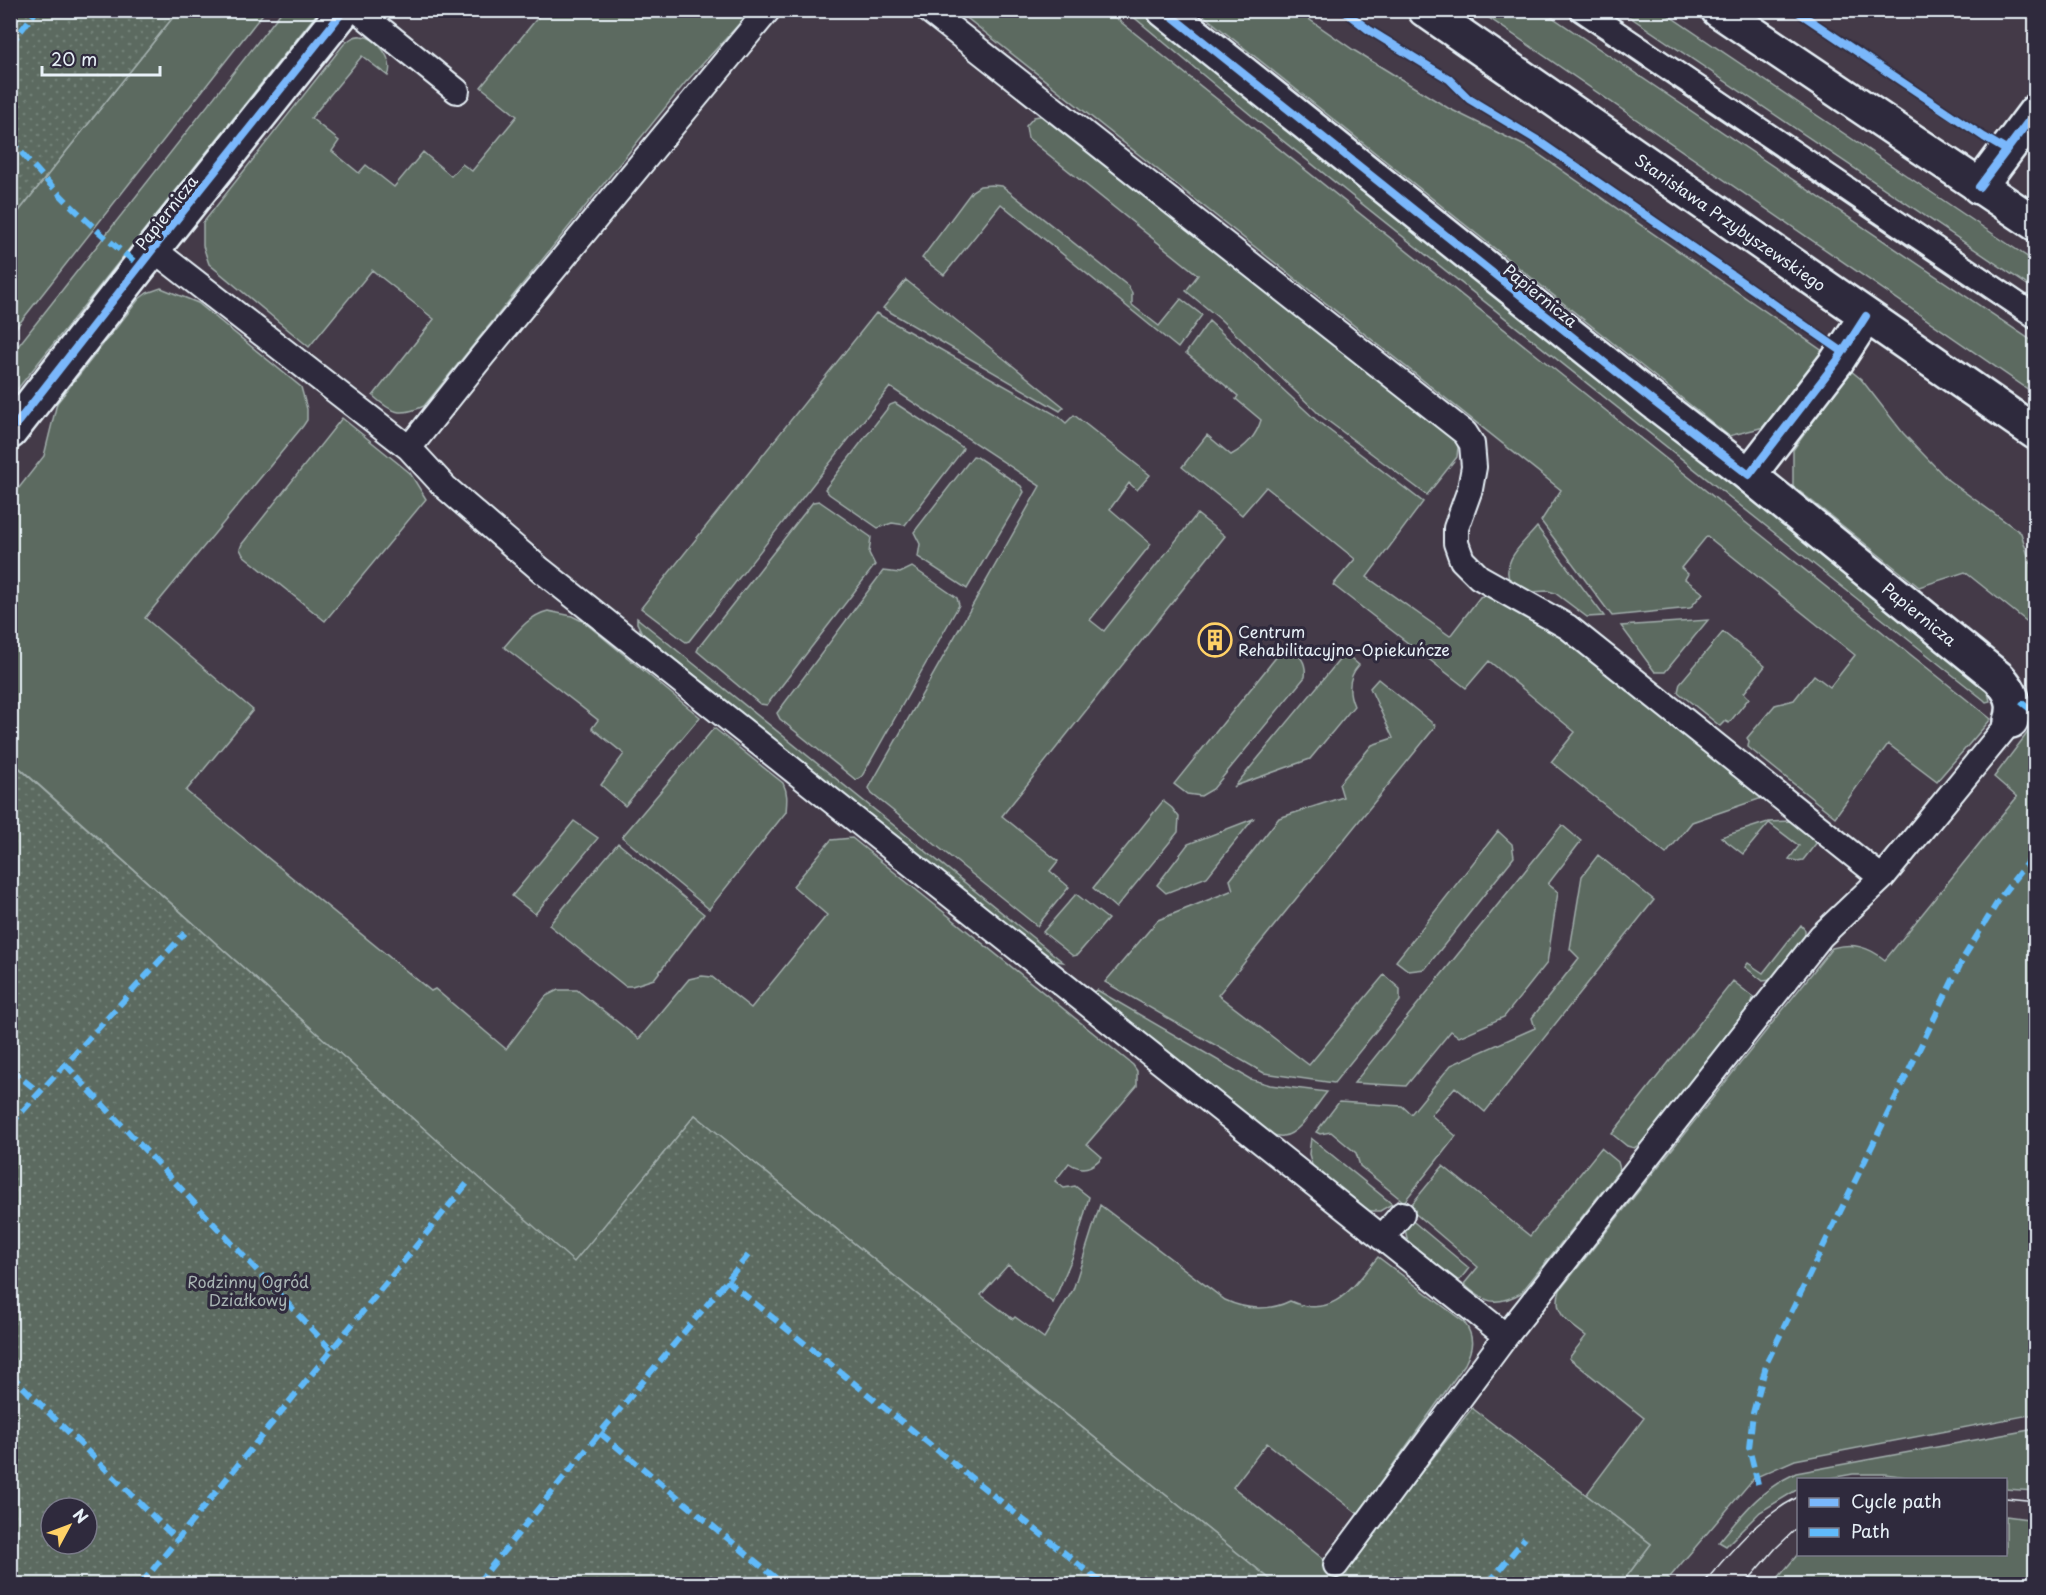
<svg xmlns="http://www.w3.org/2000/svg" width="2046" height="1595" viewBox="0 0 2046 1595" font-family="'Playpen Sans',sans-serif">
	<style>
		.grass { fill: #5c6b61; stroke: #a2aeac; stroke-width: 1.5 }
		.garden { fill: url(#garden-dots); stroke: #a2aeac; stroke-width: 1.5; fill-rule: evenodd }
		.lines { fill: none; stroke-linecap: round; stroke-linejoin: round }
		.service-casing { stroke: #e8f1f8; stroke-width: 28 }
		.minor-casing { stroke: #e8f1f8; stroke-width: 38 }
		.secondary-casing { stroke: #e8f1f8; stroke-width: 38 }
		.service { stroke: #2f2a3d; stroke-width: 24 }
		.minor { stroke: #2f2a3d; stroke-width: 33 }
		.secondary { stroke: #2f2a3d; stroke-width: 33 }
		.tram { stroke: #e8f1f8; stroke-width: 1.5 }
		.quiet { stroke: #60bafa; stroke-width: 6; stroke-dasharray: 12 6; stroke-linecap: butt }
		.cycleway-casing { stroke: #2f2a3d; stroke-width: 11 }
		.cycleway { stroke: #7ab7fb; stroke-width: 8 }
		.labels { text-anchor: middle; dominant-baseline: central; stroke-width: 6; stroke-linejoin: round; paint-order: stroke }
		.street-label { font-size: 16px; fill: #e8f1f8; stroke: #2f2a3d }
		.poi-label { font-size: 16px; fill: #e8f1f8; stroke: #2f2a3d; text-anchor: start }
		.park-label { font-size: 16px; fill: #a9b5b4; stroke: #2f2a3d }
	</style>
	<defs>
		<pattern id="garden-dots" width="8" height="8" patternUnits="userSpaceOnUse" patternTransform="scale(1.5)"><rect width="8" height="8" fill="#5c6b61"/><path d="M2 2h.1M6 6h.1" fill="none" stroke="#738178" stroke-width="1.8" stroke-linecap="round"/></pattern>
	</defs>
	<rect width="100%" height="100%" fill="#443a48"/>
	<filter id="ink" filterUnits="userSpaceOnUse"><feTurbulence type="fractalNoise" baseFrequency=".0167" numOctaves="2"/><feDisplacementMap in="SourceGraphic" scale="12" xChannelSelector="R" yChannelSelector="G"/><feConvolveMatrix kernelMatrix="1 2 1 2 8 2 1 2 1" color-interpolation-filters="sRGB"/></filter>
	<g filter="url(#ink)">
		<path class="grass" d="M178 11H265L11 334V221Z
			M282 11H319L11 397V355Z
			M543 11H751L685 83 424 406C400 417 392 413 373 396L434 319 372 270 309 347 209 264 203 246V223L344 44C349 40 354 35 361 36 378 37 395 61 388 76L362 56 311 118 339 141 332 151 359 173 366 165 394 187 423 152 451 176 462 164 472 171 517 116 481 87Z
			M958 11H1107L1991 719 1937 781 1888 744 1835 817 1748 747 1749 741 1747 738 1775 705 1794 700 1814 675 1830 687 1855 655 1707 536 1681 568 1688 574 1685 579 1703 593 1690 608 1612 616 1541 521 1561 490Z
			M1134 11H1140L1987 688 1990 701 1986 702 1984 700 1258 121 1130 14Z
			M1198 11H1297L1355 51 1448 108 1531 149 1824 352 1764 427 1729 436Z
			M1479 11H1543L2035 343V394Z
			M1621 11H1662L2008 244 2035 262V290Z
			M1045 115 1456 440 1458 447 1457 457 1427 495 1320 415 1220 319 1186 291 1198 275 1028 138 1026 126 1034 117Z
			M991 185 1002 186 1128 286 1132 293V305L1159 326 1181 299 1202 315 1178 348 1001 204 944 275 922 258 972 191 980 186Z
			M906 280 1064 407 1060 411 883 308Z
			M161 288 198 303 301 387 307 409V420L303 426 145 618 253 710 186 791 431 991 435 989 506 1049 546 996 558 990H577L639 1039 689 979 702 976 712 977 751 1008 827 915 793 886 831 840 852 838 1133 1065 1137 1071V1086L1087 1144 1102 1157C1092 1168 1082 1172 1069 1163L1055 1181 1064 1188 1075 1186 1089 1197 1073 1256 1053 1303 1008 1265 981 1295 1013 1319 1015 1317 1044 1338 1073 1290 1100 1205 1225 1300C1246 1310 1270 1311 1290 1301 1334 1321 1354 1285 1378 1257L1464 1322C1475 1337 1473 1348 1465 1364L1358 1514 1267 1443 1233 1487 1342 1574 1334 1584H1276L695 1115 574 1263 11 760V498L44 456 57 403 139 299 147 293Z
			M876 313 1058 416 1066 423 1074 415 1150 475 1137 490 1129 483 1110 509 1151 544 1090 620 1104 631 1197 514 1225 536 1002 816 1058 861 1050 871 1069 887 1037 926 872 794 869 788 1040 486 890 387 689 641 686 642 683 640 641 608Z
			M1209 321 1316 420 1423 502 1367 577 1450 636 1480 597 1489 594 1550 626 1765 797 1692 822 1666 854 1551 762 1575 732 1489 661 1466 688 1333 585 1355 559 1266 487 1242 515 1182 467 1207 435 1231 455C1246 447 1256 437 1261 420L1236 399 1238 396 1186 353Z
			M1850 370 1861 379 1903 433 1948 480 2021 533 2035 578V628L1965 572 1919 587 1793 486V450Z
			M895 403 959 445 963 448 962 451 905 525 892 523 878 528 829 494 825 489 890 405Z
			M342 418 410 473 426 499 325 621 243 555 240 549 242 544Z
			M973 456 977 457 1021 486 1024 492 967 589 918 557 920 544 914 532Z
			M819 501 871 537 869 553 875 565 769 702 767 705 760 704 697 651 699 647 813 502Z
			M1537 527 1604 616 1587 617 1555 593 1548 591 1529 592 1511 584C1499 562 1523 544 1537 527Z
			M912 567 957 598 959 605 862 776 856 780 780 719 777 713 883 571 900 573Z
			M548 611 572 616 584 622 700 717 625 806 601 785 624 754 592 728 598 720 504 647C517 632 528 616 548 611Z
			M637 618 1063 962 1051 960 642 633 637 623Z
			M1708 620 1665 672H1655L1621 626Z
			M1723 632 1765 666 1744 693 1749 698 1729 723 1725 721 1720 726 1678 692 1680 683Z
			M1286 645C1299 655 1307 660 1305 677L1213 789 1201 796 1187 794 1174 784Z
			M1345 653 1359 665C1348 677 1347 690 1354 706L1310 759 1235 786Z
			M1378 679 1436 726 1218 995 1309 1065 1384 975 1400 989V1001L1334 1083 1264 1073 1105 982 1158 920 1233 890 1230 880 1279 818 1343 797 1339 784 1372 745 1393 738 1370 688Z
			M2035 723V1414L1795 1460 1754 1478 1664 1584H1621L1651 1544 1586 1495 1644 1418 1569 1358 1586 1336C1569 1323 1552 1314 1560 1290L1832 948C1853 942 1869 947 1885 960L2017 797 1994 777Z
			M714 728 783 783C788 793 787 801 786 812L709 909 622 837Z
			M1163 801 1172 808 1179 817 1178 832 1116 908 1093 888Z
			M1253 819 1207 877 1166 893 1157 885 1188 844Z
			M574 821 598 838 535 914 512 896Z
			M1791 821 1818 841 1803 860 1797 861 1789 859 1799 846 1769 823 1743 854 1721 837 1768 822Z
			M1562 825 1581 841 1548 884 1558 892 1547 963 1504 1017 1459 1037 1451 1031 1406 1086 1354 1083Z
			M1498 831 1512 844 1514 857 1425 969 1409 971 1396 961Z
			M618 843 704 914 654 979 632 986H625L549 925Z
			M1598 855 1654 900 1485 1112 1455 1087 1431 1115 1456 1136 1404 1202 1360 1166 1356 1153 1331 1132 1320 1134 1316 1132 1339 1102 1402 1106 1411 1114 1451 1065 1535 1028 1532 1018 1579 958 1570 949 1582 876Z
			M1076 894 1108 919 1077 955 1073 956 1043 932Z
			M1801 925 1805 930V938L1771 980 1763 981 1745 967 1748 963 1763 973Z
			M1733 981 1753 997 1752 1004 1642 1143 1634 1148 1627 1146 1612 1134Z
			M1097 990 1250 1079 1270 1085 1327 1092C1317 1104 1299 1135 1283 1136 1279 1137 1273 1135 1269 1134L1100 1000 1093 992Z
			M1311 1138 1392 1204 1380 1211H1367L1313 1169 1309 1154Z
			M1601 1148 1618 1162 1620 1169 1521 1293C1496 1307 1484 1303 1464 1284L1478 1267 1411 1210 1413 1208 1411 1205 1443 1166 1530 1236Z
			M1409 1218 1469 1268 1459 1281 1408 1243 1405 1229Z
			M2035 1429V1491L2006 1489V1480H1928L1885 1474H1853L1825 1479 1798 1480V1489L1760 1512 1726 1546 1719 1542C1744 1512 1760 1490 1796 1473Z
			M2006 1516 2035 1520V1584H1773L1798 1554H2006Z"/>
		<path class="garden" d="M11 10 178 11 11 221 10 11Z
			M10 760 574 1262 695 1115 1276 1584H11ZM51 1508H87V1544H51Z
			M1472 1408 1651 1544 1621 1584H1334Z"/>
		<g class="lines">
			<defs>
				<path id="service" d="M357 10 457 91
					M768 10 483 355 409 448 445 487 541 570 1506 1336
					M928 10 1465 433 1472 444 1474 467 1470 489 1456 528V543L1462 560 1479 577 1568 627 1882 878
					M1582 10 2036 317
					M153 249 409 448
					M1382 1238 1402 1214
					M1336 1565 1506 1336 1821 936 1882 878 2011 721"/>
				<g id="minor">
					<path d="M1164 10 1654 402 1749 475 1837 361 1866 316"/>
					<path d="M1979 187 2036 111"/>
					<path d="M10 432 153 249 344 10"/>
					<path id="s1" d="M1749 475 1999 678C2011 691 2017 703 2011 721"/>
				</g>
				<g id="secondary">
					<path id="s2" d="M1425 10 2036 433"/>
					<path d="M1718 10 2036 224"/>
				</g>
			</defs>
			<use href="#service" class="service-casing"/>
			<use href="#minor" class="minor-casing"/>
			<use href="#secondary" class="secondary-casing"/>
			<use href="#service" class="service"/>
			<use href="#minor" class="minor"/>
			<use href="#secondary" class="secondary"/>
			<path class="tram" d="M1561 10 2036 331
				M1604 10 2036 302
				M2006 1498 2036 1501
				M1703 1584C1731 1551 1758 1517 1798 1497
				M1745 1584 1776 1548 1798 1527"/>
			<path class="quiet" d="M10 45 37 10
				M10 139C51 188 90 227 140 266
				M2021 702 2036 714
				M65 1064 331 1350
				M10 1069 40 1093
				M10 1125 185 933
				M726 1280 1103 1584
				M10 1374 177 1540
				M600 1433 783 1584
				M1758 1484 1749 1448 1753 1413 1767 1362 1964 957 2002 895 2036 851
				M141 1584 469 1181
				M477 1584 600 1433 750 1253
				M1488 1584 1525 1538"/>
			<defs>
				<path id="cycleway" d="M1164 10 1654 402 1749 475 1837 361 1866 316
					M1343 10 1369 30 1449 79 1469 99 1537 140 1843 352
					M1795 10 1984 137 2006 150
					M1979 187 2036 111
					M10 432 153 249 344 10"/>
			</defs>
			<use href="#cycleway" class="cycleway-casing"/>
			<use href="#cycleway" class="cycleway"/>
		</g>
	</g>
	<defs>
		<symbol id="building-ring" viewBox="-11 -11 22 22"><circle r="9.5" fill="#2f2a3d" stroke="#ffd166" stroke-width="1.5"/><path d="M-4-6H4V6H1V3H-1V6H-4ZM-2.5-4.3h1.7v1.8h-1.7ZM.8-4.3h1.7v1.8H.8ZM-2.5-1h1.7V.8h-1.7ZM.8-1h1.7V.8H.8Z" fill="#ffd166"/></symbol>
	</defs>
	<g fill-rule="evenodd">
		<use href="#building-ring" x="1196" y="621" width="38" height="38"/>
	</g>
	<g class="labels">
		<g class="street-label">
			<text transform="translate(166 212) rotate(-52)">Papiernicza</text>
			<text stroke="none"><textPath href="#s2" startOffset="372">Stanisława Przybyszewskiego</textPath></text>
			<text transform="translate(1541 295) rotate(39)">Papiernicza</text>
			<text stroke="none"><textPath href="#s1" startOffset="220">Papiernicza</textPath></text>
		</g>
		<g class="poi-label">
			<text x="1238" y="631">Centrum<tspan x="1238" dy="18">Rehabilitacyjno-Opiekuńcze</tspan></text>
		</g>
		<g class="park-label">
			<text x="248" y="1281">Rodzinny Ogród<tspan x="248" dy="18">Działkowy</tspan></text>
		</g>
	</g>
	<rect width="2046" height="1595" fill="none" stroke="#2f2a3d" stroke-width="36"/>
	<rect x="18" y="18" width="2010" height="1559" fill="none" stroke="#e8f1f8" stroke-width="2" filter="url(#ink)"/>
	<rect x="1797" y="1478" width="210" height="78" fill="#2f2a3d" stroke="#797a88" stroke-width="1.5"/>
	<rect x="1809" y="1498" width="30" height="9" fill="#7ab7fb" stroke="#797a88" stroke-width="1.5"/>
	<text x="1851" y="1508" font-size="18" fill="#e8f1f8">Cycle path</text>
	<rect x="1809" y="1528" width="30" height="9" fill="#60bafa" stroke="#797a88" stroke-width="1.5"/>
	<text x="1851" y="1538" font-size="18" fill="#e8f1f8">Path</text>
	<g transform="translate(69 1526) rotate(49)"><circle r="28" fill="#2f2a3d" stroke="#797a88" stroke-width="1.5"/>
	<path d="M0-4.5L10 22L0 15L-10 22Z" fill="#ffd166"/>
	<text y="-9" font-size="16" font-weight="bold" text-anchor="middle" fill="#e8f1f8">N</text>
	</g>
	<path d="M42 66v9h118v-9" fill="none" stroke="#e8f1f8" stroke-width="3"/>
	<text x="51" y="66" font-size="18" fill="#e8f1f8" stroke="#2f2a3d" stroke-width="4.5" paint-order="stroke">20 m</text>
</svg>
